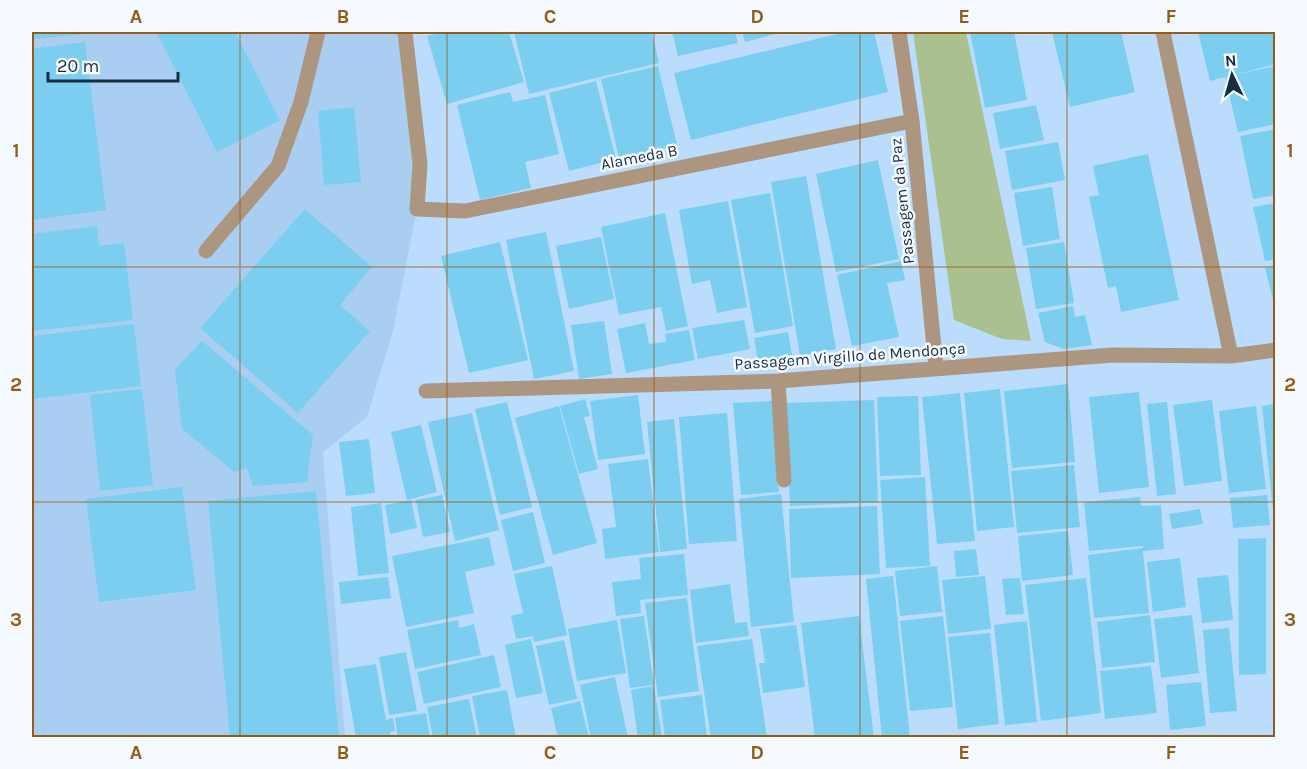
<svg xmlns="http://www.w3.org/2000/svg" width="1307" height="769" viewBox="0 0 1307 769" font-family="Karla,sans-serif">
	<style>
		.built { fill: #aacef1 }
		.green { fill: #aac08e }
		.building { fill: #7ccef0 }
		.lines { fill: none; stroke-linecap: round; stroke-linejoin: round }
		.lane { stroke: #ad967f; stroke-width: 15 }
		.street { stroke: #ad967f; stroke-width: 15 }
		.grid { fill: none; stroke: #945d15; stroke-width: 1.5; stroke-opacity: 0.55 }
		.labels { text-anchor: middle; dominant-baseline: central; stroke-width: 5; stroke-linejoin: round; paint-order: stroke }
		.street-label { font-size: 16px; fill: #172e42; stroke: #f4faff }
		.neatline { fill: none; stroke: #945d15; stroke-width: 2 }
		.grid-label { font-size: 20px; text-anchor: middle; font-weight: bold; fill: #945d15 }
	</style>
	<rect width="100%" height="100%" fill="#bbdcfc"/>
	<path class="built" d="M32 32H405L417 209 393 331 367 417 323 452 345 737H32Z"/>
	<path class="green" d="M913 32H966L1031 341 1002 339 954 320Z"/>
	<path class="building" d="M32 32H82L83 34 32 39Z
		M156 32H235L280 120 217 152Z
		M444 32H509L524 82 447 104 427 36Z
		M514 32H652L659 63 529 94Z
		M672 32H735L738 43 678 56Z
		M742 32H783L745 42Z
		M846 32H874L888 92 691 140 674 73Z
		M970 32H1014L1027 100 985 108Z
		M1052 32H1121L1135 92 1070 107Z
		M1198 32H1276V64L1230 76 1276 66V124L1238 132 1225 77 1210 81Z
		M85 42 106 210 32 220V49Z
		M658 66 677 145 619 158 601 79Z
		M596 81 616 159 569 171 549 93Z
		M510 92 513 102 545 95 559 154 525 162 531 188 480 200 457 105Z
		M1036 105 1044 140 1000 149 993 113Z
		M354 107 361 182 324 185 318 111Z
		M1276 129V195L1253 199 1240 136Z
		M1058 142 1065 180 1012 190 1005 151Z
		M1148 154 1179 300 1121 312 1116 286 1108 288 1089 197 1099 195 1093 166Z
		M878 160 899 259 836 272 816 174Z
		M806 176 836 349 800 356 771 182Z
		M1052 187 1060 239 1023 246 1014 193Z
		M770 193 793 326 755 333 731 200Z
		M728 201 747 307 717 313 710 280 692 284 679 210Z
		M1276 203V259L1265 261 1253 207Z
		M305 209 372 267 340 305 370 331 298 413 200 328Z
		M665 213 688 326 666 331 661 307 619 315 601 227Z
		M97 226 99 246 124 243 133 320 32 331V234Z
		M546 232 574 371 534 379 506 240Z
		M601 237 614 299 569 309 556 246Z
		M500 242 528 360 469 373 441 256Z
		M1064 242 1074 303 1036 309 1026 248Z
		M901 261 905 280 887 283 899 337 852 346 837 275Z
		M1276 265V307H1275L1265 268Z
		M1073 306 1075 317 1085 315 1092 345 1064 349 1045 342 1038 313Z
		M744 320 750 349 698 359 692 328Z
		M604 321 612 374 579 379 571 325Z
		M645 323 649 344 666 342 665 334 689 330 695 360 626 373 617 329Z
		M134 324 141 386 32 399V336Z
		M788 332 793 361 759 367 754 338Z
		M202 341 313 435 307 482 253 486 247 468 234 472 182 429 175 369Z
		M1068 384 1075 462 1012 468 1004 391Z
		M142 389 153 485 100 491 90 395Z
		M1000 389 1014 527 977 531 964 393Z
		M1139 392 1149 487 1099 493 1089 397Z
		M960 393 975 541 937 544 922 397Z
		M638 395 645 454 598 460 590 401Z
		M918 396 921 475 880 476 877 397Z
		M585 399 590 416 584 417 598 469 579 474 560 406Z
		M874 400 878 502 790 506 786 403Z
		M1212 400 1222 481 1184 486 1173 405Z
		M772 401 779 492 741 495 733 403Z
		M507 402 532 507 500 515 475 409Z
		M1167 402 1176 494 1157 496 1147 404Z
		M1276 404V509L1273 510 1262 406Z
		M559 406 597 543 553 555 515 418Z
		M1256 406 1266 489 1229 493 1219 411Z
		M472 413 499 530 455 541 428 422Z
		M727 413 737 541 689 544 679 417Z
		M674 419 687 549 660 552 647 422Z
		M421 425 437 492 407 500 391 432Z
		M369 439 375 493 346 496 339 442Z
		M648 459 659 552 605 559 602 529 616 527 608 464Z
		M1074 465 1080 527 1017 533 1011 471Z
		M925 477 930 566 886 568 880 480Z
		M182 487 196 590 99 602 86 499Z
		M316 491 339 738H230L208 501Z
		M781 494 794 622 751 627 739 499Z
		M442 495 450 532 423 537 416 500Z
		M1267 495 1270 525 1233 528 1230 498Z
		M1140 497 1141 506 1161 505 1164 549 1143 551 1149 613 1094 618 1088 555 1143 548V546L1089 551 1084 502Z
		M411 500 417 528 390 534 385 505Z
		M381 503 389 573 358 576 351 507Z
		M877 506 880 574 791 578 789 509Z
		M1200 509 1203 524 1172 529 1169 514Z
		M533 512 545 563 513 571 501 520Z
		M1068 531 1073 575 1022 581 1018 536Z
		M489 537 495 565 465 572 474 613 406 627 392 556Z
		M1266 538V674L1239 675 1238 539Z
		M976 549 979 575 956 577 954 551Z
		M684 554 688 595 640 600 641 613 616 616 612 582 641 579 639 558Z
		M1180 558 1186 607 1153 612 1147 562Z
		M552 566 567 635 534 642 533 636 516 639 511 616 523 613 514 574Z
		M937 566 942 612 900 616 895 571Z
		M1228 575 1233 620 1202 623 1197 578Z
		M893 576 910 738H882L866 579Z
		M985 576 991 629 948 634 942 580Z
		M388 577 391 598 341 604 339 582Z
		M1020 578 1024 614 1006 615 1002 579Z
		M1086 578 1101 713 1041 721 1025 585Z
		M730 584 735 623 747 622 749 636 696 643 690 590Z
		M687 598 699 691 658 697 645 603Z
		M1150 615 1155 662 1102 668 1097 622Z
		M1192 615 1199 673 1161 678 1154 619Z
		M644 616 654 685 630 688 620 619Z
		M859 616 874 738H815L801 623Z
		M943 616 953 707 910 711 900 621Z
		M458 620 459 628 474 624 481 655 415 669 407 630Z
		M617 620 626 673 577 681 568 629Z
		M1027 621 1037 722 1005 725 994 625Z
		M796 625 805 687 763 693 759 663H765L760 629Z
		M1229 628 1237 711 1210 713 1203 630Z
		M990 633 999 724 958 729 948 637Z
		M531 639 543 693 516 698 505 645Z
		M752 639 767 738H711L697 646Z
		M564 640 577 699 549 705 536 646Z
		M406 652 417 711 389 715 379 657Z
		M494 655 501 687 424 704 417 672Z
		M376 664 386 720 393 718 395 731 390 732 391 738H356L344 669Z
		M1151 666 1157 713 1105 719 1100 671Z
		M615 677 628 738H591L580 685Z
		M1201 682 1206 726 1170 730 1166 685Z
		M654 686 662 738H638L631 690Z
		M507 690 516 738H480L472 696Z
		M702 695 707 738H665L660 700Z
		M469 699 477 738H433L427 707Z
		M580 701 589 738H558L551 708Z
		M426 713 430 738H398L395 718Z"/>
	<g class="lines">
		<path class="lane" d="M206 251 278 166 301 102 318 32"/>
		<path class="street" d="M405 32 420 164 417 209 465 211 912 121
			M899 32 912 121 936 368
			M1163 32 1231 356
			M778 381 784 480
			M426 391 778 381 1113 355 1231 356 1276 350"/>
	</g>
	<path class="grid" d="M240 32V738M447 32V738M654 32V738M860 32V738M1067 32V738M32 267H1276M32 502H1276"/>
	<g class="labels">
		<g class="street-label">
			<text transform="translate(639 157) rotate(-11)">Alameda B</text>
			<text transform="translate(902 201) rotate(-96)">Passagem da Paz</text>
			<text transform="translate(850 356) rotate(-4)">Passagem Virgillo de Mendonça</text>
		</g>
	</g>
	<rect width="1307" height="769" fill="none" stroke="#f4faff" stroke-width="66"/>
	<g transform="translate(1232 75) rotate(355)" stroke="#f4faff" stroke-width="4.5" paint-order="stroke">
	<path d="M0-4.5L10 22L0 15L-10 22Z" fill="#172e42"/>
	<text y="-9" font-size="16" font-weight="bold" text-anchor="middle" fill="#172e42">N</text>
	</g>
	<path d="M48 72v9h130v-9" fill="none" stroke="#172e42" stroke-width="3"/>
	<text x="57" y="72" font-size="18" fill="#172e42" stroke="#f4faff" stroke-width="4.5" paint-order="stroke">20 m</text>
	<rect x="33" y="33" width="1241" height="703" class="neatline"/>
	<g class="grid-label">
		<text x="136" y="23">A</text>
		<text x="343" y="23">B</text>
		<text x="550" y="23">C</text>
		<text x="757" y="23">D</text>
		<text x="964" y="23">E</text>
		<text x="1171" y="23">F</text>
		<text x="16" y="157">1</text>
		<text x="1290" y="157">1</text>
		<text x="16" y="391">2</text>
		<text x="1290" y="391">2</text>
		<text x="16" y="626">3</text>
		<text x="1290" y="626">3</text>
		<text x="136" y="759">A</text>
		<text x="343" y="759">B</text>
		<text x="550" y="759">C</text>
		<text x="757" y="759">D</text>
		<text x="964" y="759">E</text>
		<text x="1171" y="759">F</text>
	</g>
</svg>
